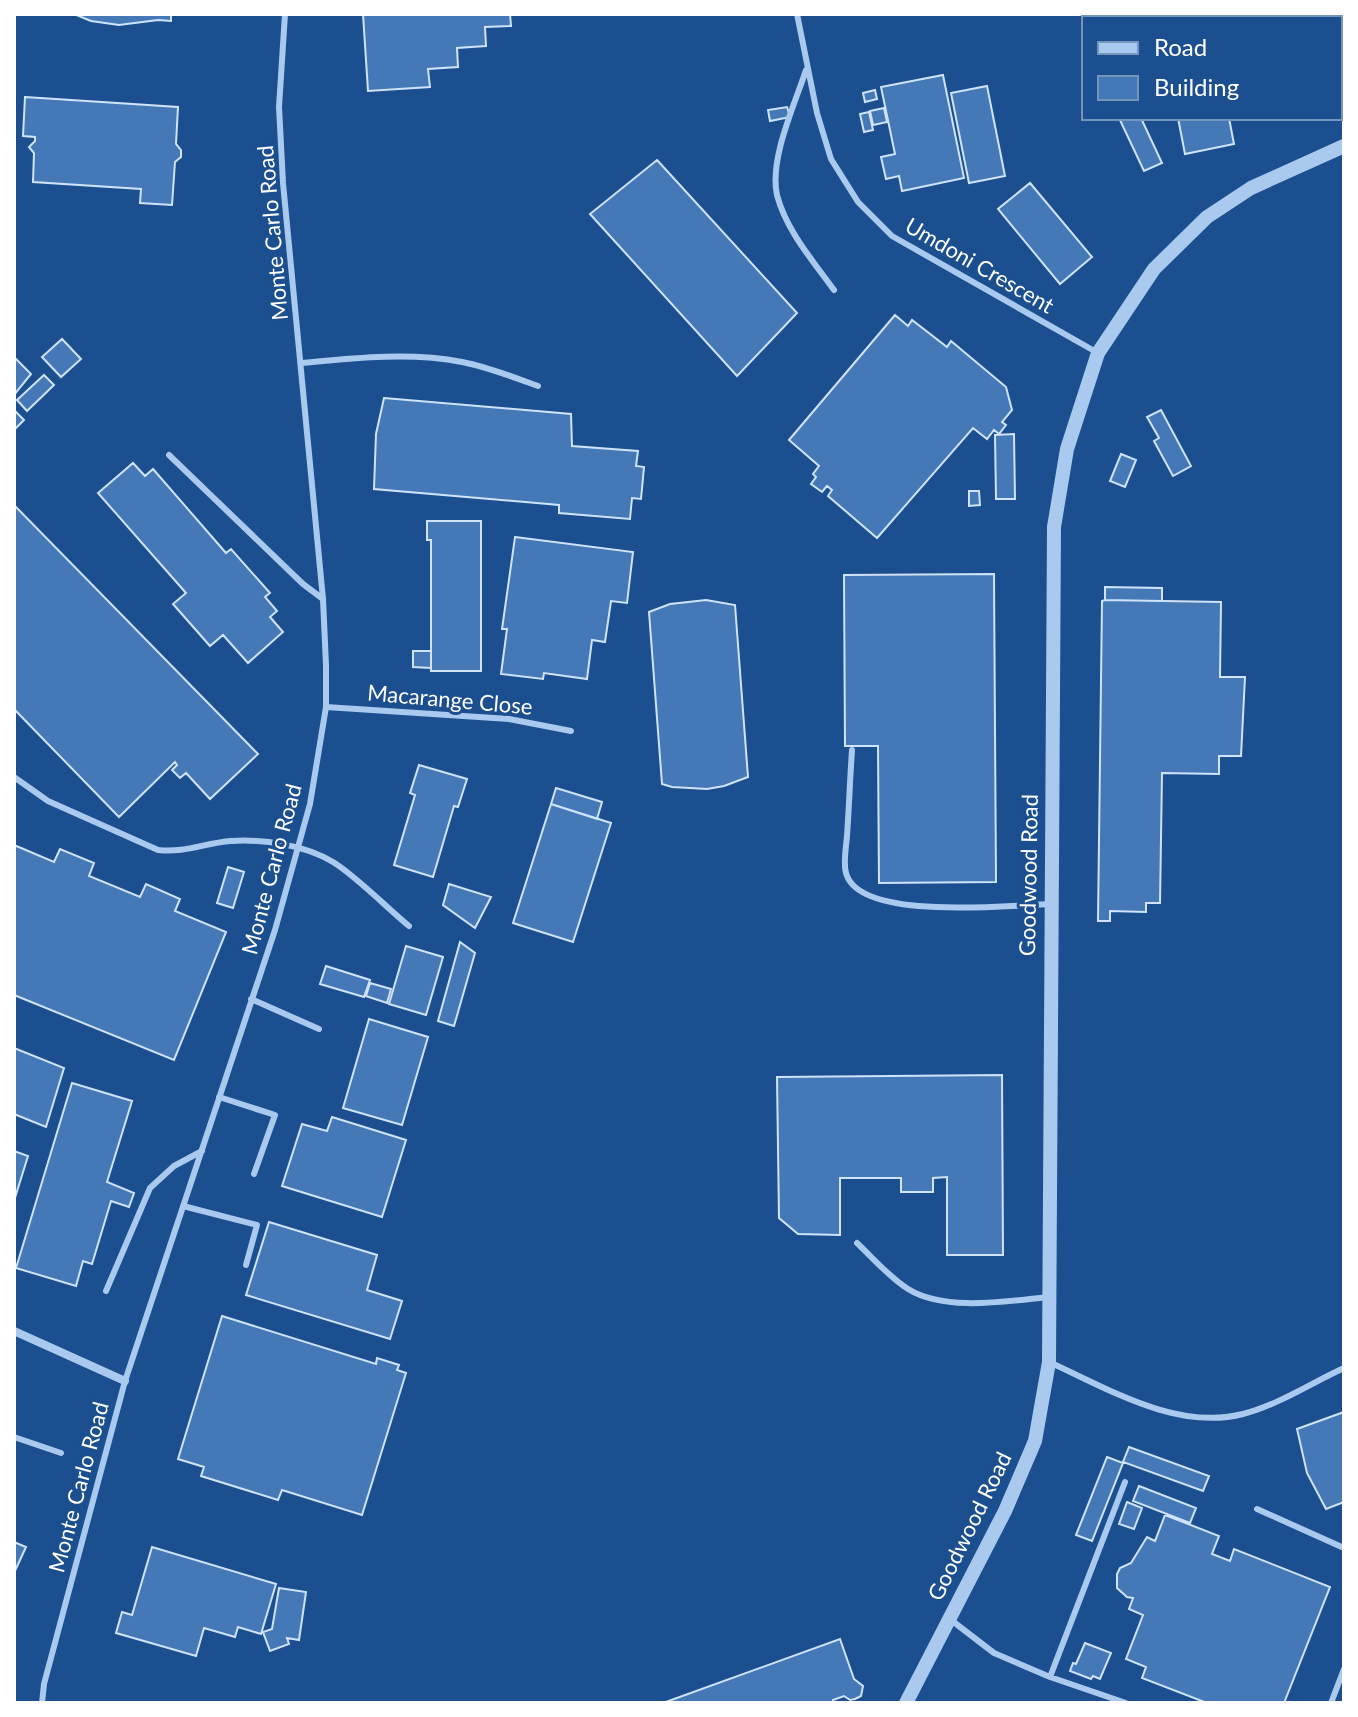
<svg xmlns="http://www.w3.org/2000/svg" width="1358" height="1717" viewBox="0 0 1358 1717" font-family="Lato,sans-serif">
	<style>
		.building { fill: #4478b7; stroke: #cfe3fa; stroke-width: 2 }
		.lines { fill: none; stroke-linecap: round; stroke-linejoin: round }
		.service { stroke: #a9c9ee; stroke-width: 6 }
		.minor { stroke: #a9c9ee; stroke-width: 8 }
		.tertiary { stroke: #a9c9ee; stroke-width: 14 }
		.labels { text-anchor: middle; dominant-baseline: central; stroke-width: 6; stroke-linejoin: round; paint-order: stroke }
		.street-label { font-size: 22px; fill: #fff; stroke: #1b4f8f }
	</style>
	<rect width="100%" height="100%" fill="#1b4f8f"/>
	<path class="building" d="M74 14H171V21L158 20 119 25 91 21Z
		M363 14H510L511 26 485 27 486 46 457 48 458 67 428 69 430 87 368 91Z
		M1124 14H1204L1205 18H1125Z
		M1220 14H1322L1302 18H1221Z
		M1328 14H1344V50L1340 51V18H1329Z
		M943 75 964 178 902 191 899 176 886 179 881 157 895 154 881 87Z
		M987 86 1005 176 969 183 951 93Z
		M875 90 877 99 865 102 863 93Z
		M25 97 178 107 176 144 181 150V157L175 162 172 205 140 203 141 189 33 182 34 153 29 147 35 141V137L23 136Z
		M787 107 790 117 770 121 768 110Z
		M884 108 887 122 873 125 870 111Z
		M869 112 873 130 864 132 860 114Z
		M1119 118H1141L1162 163 1144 171Z
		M1178 118H1229L1234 144 1185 154Z
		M657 160 797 313 737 376 590 214Z
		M1030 183 1092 257 1060 284 998 209Z
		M895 315 908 326 912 320 947 347 951 341 1006 387 1012 410 1002 422 1006 425 999 434 994 430 987 439 973 428 877 538 828 496 832 490 827 486 822 492 811 484 816 477 813 474 819 466 789 440Z
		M62 339 81 359 61 377 42 357Z
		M14 357 31 374 14 395Z
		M44 375 54 385 27 411 17 400Z
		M384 398 571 414 572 446 638 451 636 466 644 467 641 499 632 498 630 519 559 513V505L374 489 376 434Z
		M14 410 24 420 14 430Z
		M1161 410 1191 466 1173 476 1154 441 1159 438 1147 417Z
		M1014 434 1015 499H996L995 435Z
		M1121 454 1136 460 1125 487 1110 481Z
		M133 463 145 476 153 469 226 553 231 549 270 593 265 597 277 611 270 617 283 632 248 663 223 635 210 646 173 604 186 593 98 493Z
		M969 491H979L980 505 969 506Z
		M14 505 258 754 210 799 186 773 180 778 172 770 177 765 175 762 119 817 14 709Z
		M427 521H481V671H431V540H427Z
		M515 537 633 552 627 603 611 601 605 642 592 640 587 679 544 673 543 679 501 674 507 629H502Z
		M994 574 996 882 879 883 878 746H845L844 575Z
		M1105 587 1162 588V601L1105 600Z
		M706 600 735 605 748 777 724 786 707 789 672 787 662 784 649 612 670 604Z
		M1105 600 1221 602 1220 677H1245L1241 756H1219V774L1162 773 1160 903H1146V912L1110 911V921H1098L1102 601Z
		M413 651H431V668L413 667Z
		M419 765 467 779 458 807 454 806 433 877 394 865 415 795 410 793Z
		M556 788 602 802 597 819 551 804Z
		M551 804 611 823 573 942 513 923Z
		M14 845 54 862 60 849 94 863 89 876 140 897 146 884 180 899 175 911 226 932 174 1060 14 995Z
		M228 867 244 872 233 908 217 903Z
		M449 884 491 897 475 928 443 905Z
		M460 942 475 953 454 1026 438 1021Z
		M406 946 443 957 426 1015 389 1004Z
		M326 966 370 980 364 997 320 984Z
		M370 983 391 989 387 1003 366 996Z
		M369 1019 428 1037 402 1125 343 1108Z
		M14 1048 64 1068 46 1127 14 1114Z
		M1002 1075 1003 1255H947V1177L933 1178V1192H901V1178H840V1235L798 1234 779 1218 777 1077Z
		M72 1083 132 1101 107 1182 134 1193 129 1207 111 1201 92 1264 83 1261 76 1286 16 1268Z
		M332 1117 406 1140 382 1217 282 1186 302 1124 327 1131Z
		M14 1151 28 1156 14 1201Z
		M269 1222 377 1255 367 1290 402 1301 390 1339 246 1295Z
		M222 1316 376 1364 377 1358 399 1365 397 1370 406 1373 362 1515 282 1490 278 1500 201 1476 204 1467 178 1459Z
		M1344 1412V1502L1326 1509 1307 1473 1297 1429Z
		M1129 1447 1209 1476 1203 1491 1123 1462Z
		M1107 1457 1123 1463 1092 1541 1076 1535Z
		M1139 1486 1196 1508 1190 1523 1133 1501Z
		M1127 1502 1142 1508 1134 1529 1119 1524Z
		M1165 1515 1219 1536 1212 1554 1230 1561 1234 1549 1330 1587 1284 1703H1207L1142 1678 1146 1667 1126 1659 1143 1615 1129 1609 1133 1598 1127 1597 1117 1588V1574L1120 1568 1131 1563 1147 1537 1155 1541Z
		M14 1542 26 1547 14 1573Z
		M152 1547 276 1584 261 1634 238 1627 235 1637 204 1628 196 1656 116 1633 122 1612 132 1615Z
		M279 1588 306 1592 299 1640 287 1638 289 1644 270 1651 263 1632 272 1629Z
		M840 1639 854 1679 863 1686 861 1696 855 1699 850 1700 844 1696 833 1700V1703H663Z
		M1085 1643 1111 1653 1100 1679 1093 1676 1091 1679 1070 1671 1073 1663 1076 1664Z"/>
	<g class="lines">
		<path class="service" d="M797 14 817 113 831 159 858 202 892 236 1098 353
			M806 70C795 104 769 159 777 195 786 230 813 261 834 290
			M302 363C354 358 410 352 462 362 488 367 513 377 538 386
			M169 455 303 584 323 599
			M326 707 509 719 571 731
			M852 750C850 779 849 807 847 836 846 848 843 862 846 873 859 922 1009 905 1050 904
			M14 777 48 801 158 850C186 853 204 843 231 841 264 839 305 845 333 862 356 876 387 908 409 926
			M251 999 319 1029
			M219 1097 275 1115 254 1174
			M183 1206 257 1225 246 1265
			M857 1243C873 1258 889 1277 908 1289 945 1312 1008 1301 1049 1297
			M106 1291 150 1188 174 1166 202 1151
			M1049 1362C1107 1388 1176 1431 1243 1414 1278 1405 1311 1383 1344 1368
			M14 1437 61 1453
			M1257 1509 1344 1548
			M951 1620 994 1653 1050 1677 1126 1703
			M1050 1677 1125 1482
			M42 1703 44 1684 125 1381 275 930 310 804 326 707V665L323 599 283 183 279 107 285 14
			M1331 1703 1344 1669"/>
		<path class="minor" d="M14 1331 125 1381"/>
		<path class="tertiary" d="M906 1703 1005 1511 1035 1441 1049 1362 1054 527 1067 449 1098 353 1154 269 1207 217 1251 188 1344 146"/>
	</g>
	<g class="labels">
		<g class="street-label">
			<text transform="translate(272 233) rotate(-95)">Monte Carlo Road</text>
			<text transform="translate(980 265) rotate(30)">Umdoni Crescent</text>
			<text transform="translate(450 699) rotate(5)">Macarange Close</text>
			<text transform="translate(271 869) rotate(-75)">Monte Carlo Road</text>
			<text transform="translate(1028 875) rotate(-89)">Goodwood Road</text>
			<text transform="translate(78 1487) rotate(-75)">Monte Carlo Road</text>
			<text transform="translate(969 1526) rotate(-64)">Goodwood Road</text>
		</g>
	</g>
	<rect width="1358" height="1717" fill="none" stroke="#ffffff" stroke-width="32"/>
	<rect x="1082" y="16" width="260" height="104" fill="#1b4f8f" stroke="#7695bc" stroke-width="2"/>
	<rect x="1098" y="42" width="40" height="12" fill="#a9c9ee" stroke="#7695bc" stroke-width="2"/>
	<text x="1154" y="56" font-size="24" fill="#ffffff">Road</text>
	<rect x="1098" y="76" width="40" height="24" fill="#4478b7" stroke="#7695bc" stroke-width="2"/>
	<text x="1154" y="96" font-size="24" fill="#ffffff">Building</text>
</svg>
